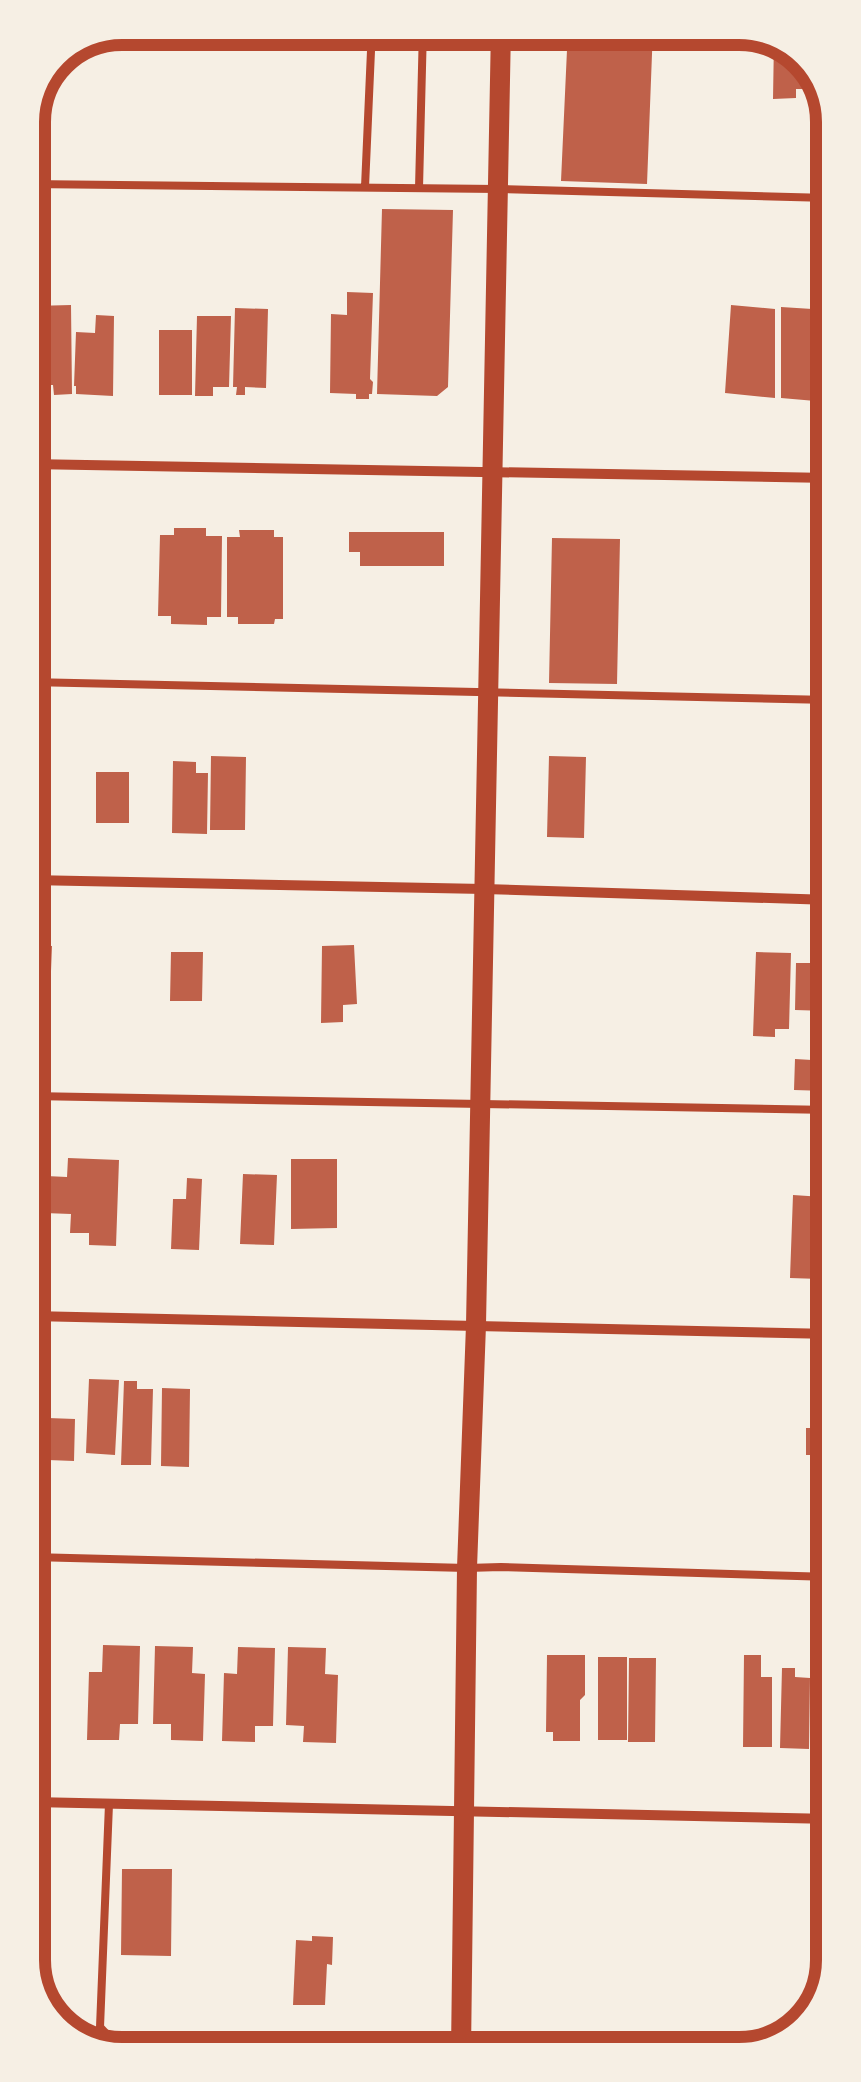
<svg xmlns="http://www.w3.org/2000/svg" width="861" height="2082" viewBox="0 0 861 2082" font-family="'Work Sans',sans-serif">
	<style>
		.building { fill: #bf614a }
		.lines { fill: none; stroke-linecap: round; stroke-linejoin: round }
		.service { stroke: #b5482f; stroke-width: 8 }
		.minor { stroke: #b5482f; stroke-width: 10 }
		.secondary { stroke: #b5482f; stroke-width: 20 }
		.rim { fill: none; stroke: #b5482f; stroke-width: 12 }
	</style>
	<rect width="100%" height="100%" fill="#f6efe4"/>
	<path class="building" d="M568 28H653L647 184 561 181Z
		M774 39 797 47 804 57 803 89H796V98L773 99Z
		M382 209 453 210 448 387 437 396 377 394Z
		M347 292 373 293 370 379 373 382 372 394H369V399H356V394L330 393 331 314 347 315Z
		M71 305 72 394 54 395 53 385H33L35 339H32L33 306Z
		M731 305 775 309V398L725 393Z
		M781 307 828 310 827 402 781 398Z
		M235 308 268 309 266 388 245 387V395H236L237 387H233Z
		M96 315 114 316 113 396 76 394V386H74L76 332 95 333Z
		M197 316H231L229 387H213V396H195Z
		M159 330H192V395H159Z
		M174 528H206V536H222L221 617H207V625L171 624V616H158L160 535H174Z
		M239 530H274V537H283V619H275L274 624H238V617H227V537H240Z
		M349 532H444V566H360V552H349Z
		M552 538 620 539 617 684 549 683Z
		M211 756 246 757 245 830H210Z
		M549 756 586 757 584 838 547 837Z
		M173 761 196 762V773H208L207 834 172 833Z
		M96 772H129V823H96Z
		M30 945 52 946 50 996 30 995Z
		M354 945 357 1004 343 1005V1022L321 1023 322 946Z
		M171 952H203L202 1001H170Z
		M756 952 791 953 789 1029H775V1037L753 1036Z
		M796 963H829L828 1011 795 1010Z
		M795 1059 829 1061 827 1091 794 1090Z
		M68 1158 119 1160 116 1246 89 1245V1233H70L71 1214 44 1213 46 1176 67 1177Z
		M291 1159H337V1228L291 1229Z
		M243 1174 277 1175 274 1245 240 1244Z
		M187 1178 202 1179 199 1250 171 1249 173 1199H186Z
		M793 1195 823 1197 820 1279 790 1278Z
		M89 1379 119 1380 115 1455 86 1453Z
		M124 1381H137V1389H153L151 1465H121Z
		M162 1388 190 1389 189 1467 161 1466Z
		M31 1398H48V1418L75 1419 74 1461 48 1460V1472H31Z
		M814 1412H832V1495H823V1455H806V1428H814Z
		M31 1637H40L37 1729H32Z
		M103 1645 140 1646 138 1724H120L119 1740H87L89 1672H102Z
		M155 1646 193 1647 192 1673 205 1674 203 1741 171 1740V1724H153Z
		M238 1647 275 1648 273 1726H255V1742L222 1741 224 1673 237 1674Z
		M288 1647 326 1648 325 1674 338 1675 336 1743 303 1742 304 1726 286 1725Z
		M547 1655H585V1695L580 1700V1741H553V1732H546Z
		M744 1655H761V1677H772V1747H743Z
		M598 1657H627V1740H598Z
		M629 1658H656L655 1742H628Z
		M782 1668H795V1677L810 1678 809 1749 780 1748Z
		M819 1708H833V1754H818Z
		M122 1869H172L171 1956 121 1955Z
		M817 1876H833V1949H816Z
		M312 1936 333 1937 332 1965 327 1964 325 2005H293L296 1940 312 1941Z"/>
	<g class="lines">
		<path class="service" d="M28 184 498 189 829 198
			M365 187 372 28
			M419 188 423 28
			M29 682 830 700
			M30 1096 831 1110
			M31 1557 467 1568 501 1567 832 1577
			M109 1804 100 2027 114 2042 130 2047 256 2046 525 2051"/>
		<path class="minor" d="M29 464 830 478
			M30 880 484 889 831 900
			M31 1316 832 1334
			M32 1802 833 1819"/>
		<path class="secondary" d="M461 2052 467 1568 476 1325 501 28"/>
	</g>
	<path d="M0 0H861V2082H0ZM122 45H739A77 77 0 0 1 816 122V1960A77 77 0 0 1 739 2037H122A77 77 0 0 1 45 1960V122A77 77 0 0 1 122 45Z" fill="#f6efe4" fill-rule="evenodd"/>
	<path class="rim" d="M122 45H739A77 77 0 0 1 816 122V1960A77 77 0 0 1 739 2037H122A77 77 0 0 1 45 1960V122A77 77 0 0 1 122 45Z"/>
</svg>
